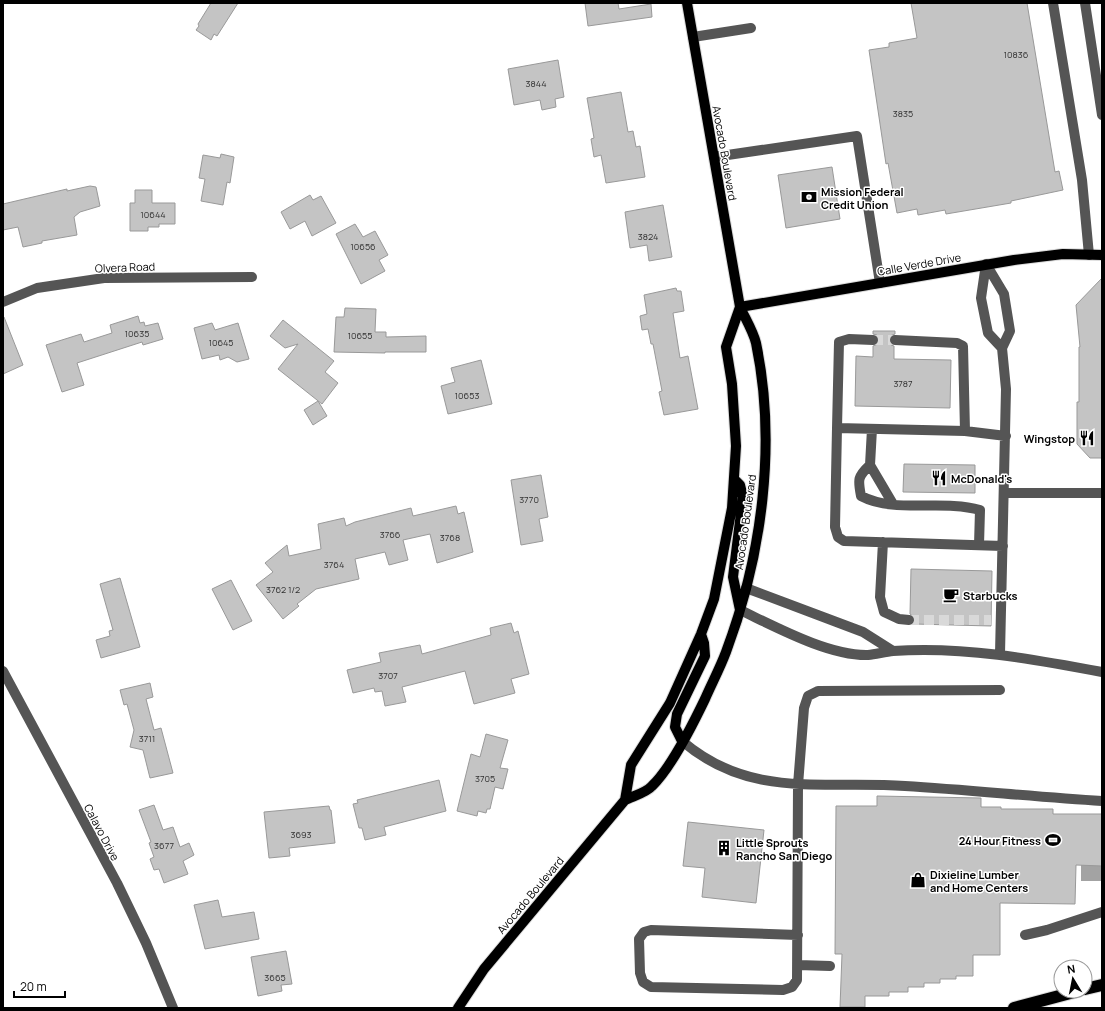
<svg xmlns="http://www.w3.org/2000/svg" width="1105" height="1011" viewBox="0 0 1105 1011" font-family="Manrope,sans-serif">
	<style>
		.water { fill: #a3a3a3 }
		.building { fill: #c4c4c4; stroke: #999 }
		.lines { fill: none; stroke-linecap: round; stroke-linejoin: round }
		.minor-tunnel { stroke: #d9d9d9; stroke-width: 10; stroke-dasharray: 10 5; stroke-linecap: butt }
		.major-casing { stroke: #dbdbdb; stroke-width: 12 }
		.highway-casing { stroke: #dbdbdb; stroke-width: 14 }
		.minor { stroke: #555; stroke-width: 10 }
		.major { stroke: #000; stroke-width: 10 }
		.highway { stroke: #000; stroke-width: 12 }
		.labels { text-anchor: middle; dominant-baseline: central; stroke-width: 3; stroke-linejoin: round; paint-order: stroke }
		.number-label { font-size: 9px; fill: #313131 }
		.street-label { font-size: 11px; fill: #000; stroke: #fff }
		.poi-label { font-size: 11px; font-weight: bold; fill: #000; stroke: #fff; text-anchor: start }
	</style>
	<rect width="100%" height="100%" fill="#fff"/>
	<path class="water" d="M1081 864H1102V881H1081Z"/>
	<path class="building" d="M211 3H238L217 36 214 34 211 40 196 30 199 26 198 24Z
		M585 3H618L619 9 651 4 652 17 588 26Z
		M911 3H1027L1055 172 1059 171 1063 190 1011 201V203L946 214 945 210 918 215 917 209 897 213 888 163 886 164 869 50 889 47V43L917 38Z
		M558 60 564 97 555 99 556 107 542 110 540 100 514 105 508 69Z
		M621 92 628 132 633 131 636 147 640 146 645 177 606 183 601 155 594 157 591 139 594 138 587 98Z
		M221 154 234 157 230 183 227 182 223 205 201 201 205 179 199 178 203 155 220 158Z
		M832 167 840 219 786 228 778 175Z
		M90 186 96 187 100 206 80 212 74 217 77 235 42 241V243L23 247 18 227 3 230V204L67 189V191Z
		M135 190H152V203H175V224H159V227H148V231H130V203H135Z
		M310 195 313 200 321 196 336 223 312 236 305 221 290 229 281 212Z
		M663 205 672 257 649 261 647 245 630 248 625 212Z
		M355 224 363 237 375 231 388 255 379 260 385 271 361 284 336 234Z
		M1102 278V458H1090L1077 444V402H1079V347H1080L1076 305Z
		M676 288 677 291H681L684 311 673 313 680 358 688 356 698 409 664 415 659 392 662 391 653 344H651L648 329 642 330 640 316 647 314 644 295Z
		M345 308 376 309 375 332H386V337L426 336V352H385V353L334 352 336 317H344Z
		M138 316 140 323 144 322 145 326 158 323 163 339 143 345 142 342 77 363 84 385 62 392 46 345 81 334 84 342 112 333 110 325Z
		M4 317 23 365 3 374V318Z
		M283 320 334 361 325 372 338 383 322 404 278 369 298 344 285 348 270 336Z
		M212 323 215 330 238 323 249 359 237 362 228 357 220 360 219 355 202 359 194 328Z
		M873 331H895V334L890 336 889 340 891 345 894 346V359L951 360 950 408 855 406 856 356 873 357V346L878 344 879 340 877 335 873 334Z
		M481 360 492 404 448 414 441 386 455 382 451 368Z
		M318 401 327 416 313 425 304 410Z
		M904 464 975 465V493L903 492Z
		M541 475 548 517 539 519 543 541 521 545 511 480Z
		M456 506 458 514 464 512 473 552 437 563 430 534 403 540 408 560 389 565 385 552 355 559 359 579 316 589 297 604 299 606 283 619 256 585 273 572 265 563 287 545 289 556 321 549 318 524 344 518 346 526 355 522 411 508 413 516Z
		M911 569 992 571 991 626 914 624 915 618 910 614Z
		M120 578 140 647 101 658 96 640 110 636 109 631 113 630 100 584Z
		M231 580 252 621 233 630 212 589Z
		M511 623 514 633 518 631 529 674 511 679 515 693 474 704 465 671 402 687 406 702 385 706 382 691 375 692 374 688 353 693 347 670 381 662 379 653 420 645 422 654 491 635 490 628Z
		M150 683 153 697 146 699 154 730 161 728 173 773 150 778 143 750 130 747 134 730 127 704 124 705 120 690Z
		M486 734 508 740 500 768 508 769 503 789 495 787 490 809H487L486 813 478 811 477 816 457 811 471 754 480 757Z
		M439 780 446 811 384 827 386 835 365 840 362 828H359L353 804 358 803 357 800Z
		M877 796 981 798V807H1001V809H1053V814H1102V866L1076 865 1075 904 1000 903V955H973V976H956V979H940V983H924V987H908V992H889V996H865V1007H840L842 954H835L836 806H877Z
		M154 805 163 830 173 827 180 847 189 843 194 855 183 861 188 874 164 883 159 869 154 870 150 859 154 857 149 843 151 842 139 810Z
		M329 806 330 810H331L335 843 289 848 290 856 269 858 264 812Z
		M688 822 764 830 756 903 702 897 705 868 683 866Z
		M218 900 222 917 254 912 259 939 205 949 194 905Z
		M286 951 292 984 281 985 282 991 258 996 251 957Z"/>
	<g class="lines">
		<path class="minor-tunnel" d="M873 340H895
			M909 620H991"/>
		<defs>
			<path id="major" d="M740 307 1014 260 1063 254 1102 255
				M734 479 740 485 743 497 733 577 740 610
				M682 741 675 727 677 714 705 656 704 643 701 634
				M625 800 631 765 670 703 701 634 714 599 732 508 736 446 732 384 726 347 740 307
				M458 1008 484 969 625 800C633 796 646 793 652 786 671 768 693 724 705 699 712 683 720 668 726 652 762 556 777 444 756 343 753 331 745 318 740 307L687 3"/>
			<path id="highway" d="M1085 989 1102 985
				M1014 1008 1078 991"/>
		</defs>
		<use href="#major" class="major-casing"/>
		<use href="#highway" class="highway-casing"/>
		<path class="minor" d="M1053 3 1082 180 1089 255
			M1085 3 1102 115
			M693 37 751 28
			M714 157 857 136 880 283
			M986 264 1004 294 1010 331 1002 348 988 333 981 298Z
			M3 302 37 288 104 278 252 277
			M895 340 957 343 963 346 965 431
			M837 428 839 342 849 339 873 340
			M872 429 870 465C857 477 858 480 861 496 895 514 942 499 980 510L979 545
			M870 465 893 504
			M1005 493H1102
			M883 542 880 597 884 612 899 619 909 620
			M1003 546 844 541 838 537 835 527 837 428 965 431 1006 436
			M740 610C776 627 829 656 868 655 876 654 885 652 893 651L863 632 746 588
			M893 651C963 646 1033 659 1102 672
			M1000 654 1006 389 1002 348
			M3 671 117 883 146 943 173 1008
			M682 741C751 800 824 780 905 786 971 790 1036 797 1102 801
			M798 935 651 930 644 932 639 939 640 973 643 982 651 987 783 990 792 987 797 980 798 785 804 708 808 696 818 691 1000 690
			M1025 935 1047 930 1102 912
			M798 965 830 966"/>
		<use href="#major" class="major"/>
		<use href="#highway" class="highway"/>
	</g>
	<defs>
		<symbol id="bank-bare" viewBox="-9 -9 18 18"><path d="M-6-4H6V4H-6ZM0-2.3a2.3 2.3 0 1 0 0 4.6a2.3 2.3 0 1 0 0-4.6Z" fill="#000" stroke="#fff" stroke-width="2.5" paint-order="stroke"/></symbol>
		<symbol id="restaurant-bare" viewBox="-9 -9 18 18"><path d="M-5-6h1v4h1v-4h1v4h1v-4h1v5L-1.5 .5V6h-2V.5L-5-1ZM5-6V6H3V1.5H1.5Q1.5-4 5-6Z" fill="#000" stroke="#fff" stroke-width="2.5" paint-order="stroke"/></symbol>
		<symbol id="cafe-bare" viewBox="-9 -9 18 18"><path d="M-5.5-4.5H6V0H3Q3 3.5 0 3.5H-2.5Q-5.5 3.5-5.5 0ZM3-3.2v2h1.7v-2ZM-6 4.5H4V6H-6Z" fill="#000" stroke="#fff" stroke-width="2.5" paint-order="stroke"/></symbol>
		<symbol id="stadium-bare" viewBox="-9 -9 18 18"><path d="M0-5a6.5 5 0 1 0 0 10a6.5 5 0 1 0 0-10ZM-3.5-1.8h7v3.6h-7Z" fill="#000" stroke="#fff" stroke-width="2.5" paint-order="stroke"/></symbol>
		<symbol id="building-bare" viewBox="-9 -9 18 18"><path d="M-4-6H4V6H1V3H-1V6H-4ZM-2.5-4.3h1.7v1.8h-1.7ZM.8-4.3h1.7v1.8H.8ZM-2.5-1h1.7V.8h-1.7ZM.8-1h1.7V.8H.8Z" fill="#000" stroke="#fff" stroke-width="2.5" paint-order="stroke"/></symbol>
		<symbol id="shop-bare" viewBox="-9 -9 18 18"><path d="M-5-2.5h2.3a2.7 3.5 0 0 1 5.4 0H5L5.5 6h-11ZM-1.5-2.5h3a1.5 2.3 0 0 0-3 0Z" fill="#000" stroke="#fff" stroke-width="2.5" paint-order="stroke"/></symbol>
	</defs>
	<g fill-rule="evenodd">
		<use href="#bank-bare" x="798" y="186" width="22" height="22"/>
		<use href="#restaurant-bare" x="1076" y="427" width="22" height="22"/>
		<use href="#restaurant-bare" x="928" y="467" width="22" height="22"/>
		<use href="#cafe-bare" x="940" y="584" width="22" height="22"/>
		<use href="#stadium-bare" x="1042" y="829" width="22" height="22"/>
		<use href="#building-bare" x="713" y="837" width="22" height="22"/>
		<use href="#shop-bare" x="907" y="869" width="22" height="22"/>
	</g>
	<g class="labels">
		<g class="number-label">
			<text x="1016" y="54">10836</text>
			<text x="536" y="83">3844</text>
			<text x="903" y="113">3835</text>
			<text x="153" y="214">10644</text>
			<text x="648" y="236">3824</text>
			<text x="363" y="246">10656</text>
			<text x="137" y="333">10635</text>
			<text x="360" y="335">10655</text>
			<text x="221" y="342">10645</text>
			<text x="903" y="383">3787</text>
			<text x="467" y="395">10653</text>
			<text x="529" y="499">3770</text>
			<text x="390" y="534">3766</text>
			<text x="450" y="537">3768</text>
			<text x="334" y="564">3764</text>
			<text x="283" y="589">3762 1/2</text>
			<text x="388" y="675">3707</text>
			<text x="147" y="738">3711</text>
			<text x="485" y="778">3705</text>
			<text x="301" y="834">3693</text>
			<text x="164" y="845">3677</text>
			<text x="275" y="977">3665</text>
		</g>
		<g class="street-label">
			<text transform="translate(725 153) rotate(80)">Avocado Boulevard</text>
			<text transform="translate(919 264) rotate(-10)">Calle Verde Drive</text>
			<text transform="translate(125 267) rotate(-2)">Olvera Road</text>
			<text transform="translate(745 522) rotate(-82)">Avocado Boulevard</text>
			<text transform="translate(102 832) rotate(62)">Calavo Drive</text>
			<text transform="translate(530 895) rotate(-50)">Avocado Boulevard</text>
		</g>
		<g class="poi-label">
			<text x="821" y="191">Mission Federal<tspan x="821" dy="13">Credit Union</tspan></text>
			<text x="1075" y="438" text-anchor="end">Wingstop</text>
			<text x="951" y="478">McDonald's</text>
			<text x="963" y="595">Starbucks</text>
			<text x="1041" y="840" text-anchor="end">24 Hour Fitness</text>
			<text x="736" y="842">Little Sprouts<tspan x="736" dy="13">Rancho San Diego</tspan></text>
			<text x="930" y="874">Dixieline Lumber<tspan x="930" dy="13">and Home Centers</tspan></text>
		</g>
	</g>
	<rect width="1105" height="1011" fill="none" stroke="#000000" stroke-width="8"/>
	<g transform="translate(1073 979) rotate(350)"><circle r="19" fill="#ffffff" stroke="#999999"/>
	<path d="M0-3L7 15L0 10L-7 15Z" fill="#000000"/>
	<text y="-6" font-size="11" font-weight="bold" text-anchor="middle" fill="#000000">N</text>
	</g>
	<path d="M14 991v6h51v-6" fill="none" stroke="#000000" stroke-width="2"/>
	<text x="20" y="991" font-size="12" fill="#000000" stroke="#ffffff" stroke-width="3" paint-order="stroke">20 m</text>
</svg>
